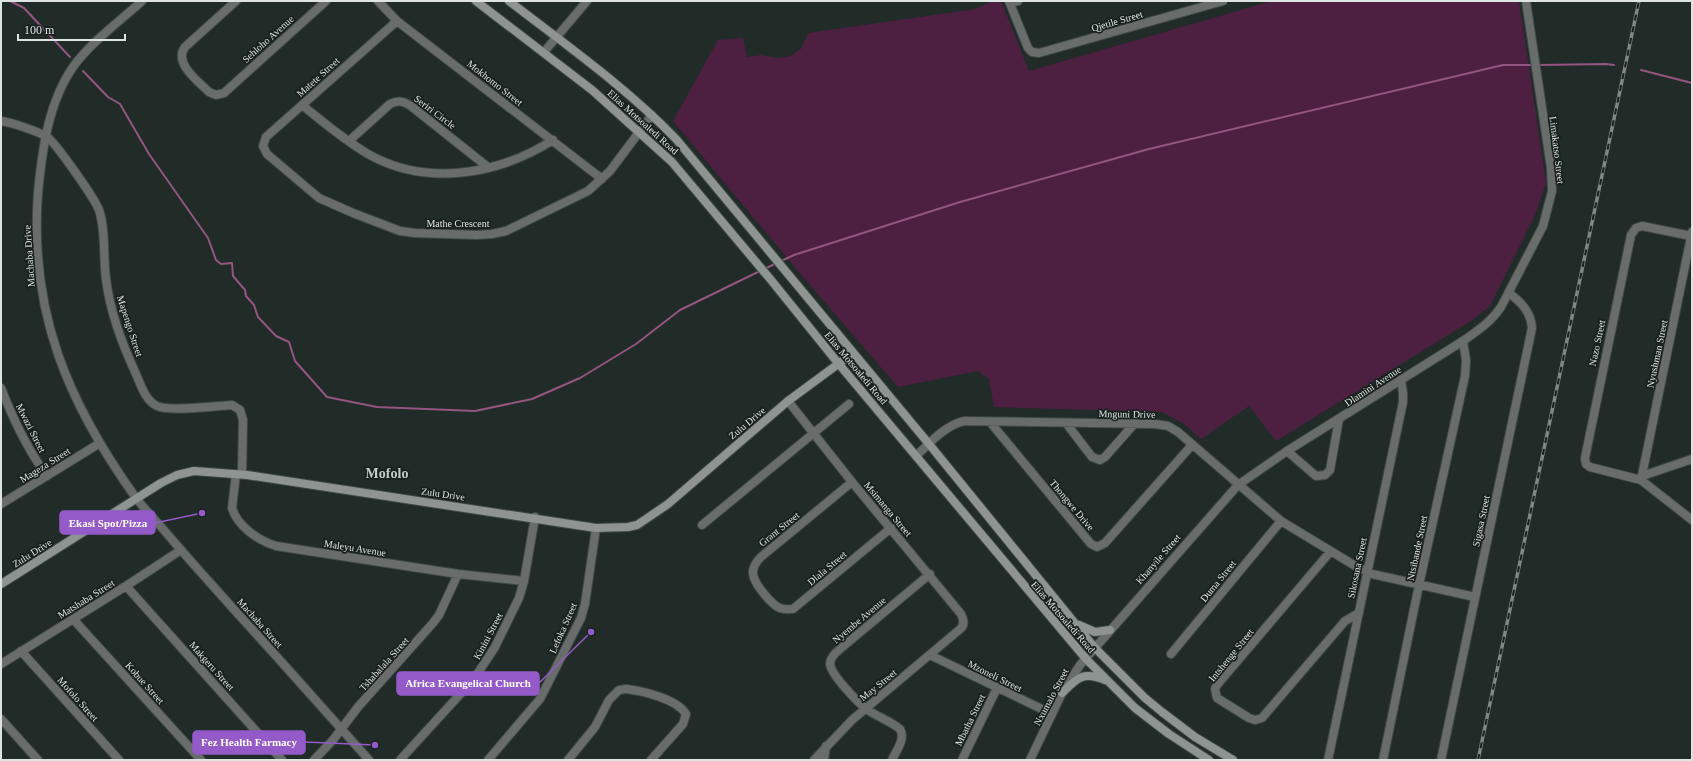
<svg xmlns="http://www.w3.org/2000/svg" width="1693" height="761" viewBox="0 0 1693 761" font-family="Georgia,serif">
	<style>
		.green { fill: #4d2041 }
		.lines { fill: none; stroke-linecap: round; stroke-linejoin: round }
		.stream { stroke: #945581; stroke-width: 2 }
		.minor-casing { stroke: #3f4946; stroke-width: 10 }
		.tertiary-casing { stroke: #3f4946; stroke-width: 10 }
		.secondary-casing { stroke: #3f4946; stroke-width: 10 }
		.minor { stroke: #686d6c; stroke-width: 8 }
		.tertiary { stroke: #686d6c; stroke-width: 8 }
		.secondary { stroke: #8d9492; stroke-width: 8 }
		.rail-casing { stroke: #808885; stroke-width: 3.5 }
		.rail { stroke: #18211e; stroke-width: 2; stroke-dasharray: 6; stroke-linecap: butt }
		.labels { text-anchor: middle; dominant-baseline: central; stroke-width: 3.5; stroke-linejoin: round; paint-order: stroke }
		.street-label { font-size: 10px; fill: #dee4e2; stroke: #18211e }
		.district-label { font-size: 14px; font-weight: bold; fill: #c1cdc9; stroke: #18211e }
		.leader { fill: none; stroke: #945ac8; stroke-width: 1.5 }
		.callout-dot { fill: #945ac8; stroke: #18211e; stroke-width: 1.5 }
		.callout { fill: #945ac8; stroke: #945ac8; stroke-width: 1.5 }
		.callout-label { font-size: 11px; text-anchor: middle; font-weight: bold; fill: #fff }
	</style>
	<rect width="100%" height="100%" fill="#212b28"/>
	<path class="green" d="M992 1H1001L1029 71 1272 1H1519L1546 183 1536 213 1490 306 1471 321 1276 441 1249 406 1201 439 1184 424 1162 412 994 407 989 379 978 371 898 387 803 277 673 121 718 40 743 38 747 57 761 55 779 58 791 56 801 49 808 33 976 9Z"/>
	<g class="lines">
		<path class="stream" d="M10 1 24 8 70 57
			M1538 65 1606 64 1614 65
			M1641 70 1692 83
			M83 71 108 97 120 104 149 154 208 238 216 260 221 264 232 263 233 276 245 290 246 296 254 305 258 317 276 336 289 342 295 361 327 397 377 407 475 411 532 399 580 378 636 344 680 310 760 271
			M781 261 794 255 960 202 1149 149 1503 65H1534
			M764 269 777 263"/>
		<defs>
			<path id="minor" d="M236 1 185 47C173 63 199 82 209 92L216 95 224 93 326 1
				M378 1 397 21 602 179
				M1009 1 1028 48 1032 52 1039 53 1223 1
				M1010 3 1018 1
				M397 21 266 137 263 146 267 154 319 198 353 213 400 231 415 233 477 235 492 234 506 231 588 191 610 171 652 115
				M544 52 587 1
				M302 105C323 122 344 140 368 154 426 187 498 175 553 140
				M1 121C10 122 40 132 47 137 56 143 95 199 99 210 106 230 103 258 106 279 110 312 122 344 136 374 141 385 145 400 157 406 169 412 216 406 232 405L240 410 243 420 242 474
				M349 141 390 104C398 100 403 101 411 106L489 168
				M1691 236 1642 226 1636 228 1631 235 1585 458 1586 464 1590 467 1641 480 1692 520
				M1 388C13 419 27 449 47 476
				M788 401 852 482 961 614C964 620 965 626 959 630L852 720 814 760
				M990 422 1091 544 1097 547 1105 543 1192 445
				M1066 423 1092 457 1100 460 1105 457 1135 423
				M1287 451 1316 476 1325 475 1330 470 1339 419
				M916 456C930 443 944 426 964 421L1155 424 1168 426 1178 432 1281 521 1357 567 1372 574 1475 597
				M236 474 232 508C237 526 259 541 276 546L458 574 524 581
				M1642 476 1692 459
				M1641 480 1692 232
				M852 482 761 557C756 562 752 567 753 574 754 584 772 605 780 608 784 610 789 609 793 609L891 528
				M1 504 100 443
				M702 525 849 404
				M1330 552 1217 685 1215 689 1217 698 1249 718 1255 720 1262 718 1345 621 1357 614
				M126 586 282 760
				M73 619 201 760
				M21 651 119 760
				M1171 654 1281 521
				M930 655 1052 714
				M1 664 126 586 181 550
				M1 719 38 760
				M314 760 333 740 358 707 433 623 439 615 458 574
				M488 760 540 699 581 618 585 604 596 528
				M568 760 595 727 609 700 619 690 626 689C643 691 677 699 686 714L683 724 651 760
				M824 760 826 746
				M892 760C896 751 906 739 900 729 889 720 875 716 865 708 857 701 831 675 830 664 830 658 835 653 840 649L930 574
				M962 760 997 688
				M1328 760 1403 402V393L1401 380
				M1383 760 1419 585 1465 376 1466 360 1463 341
				M1441 760 1532 328C1531 312 1521 302 1509 293"/>
			<path id="tertiary" d="M142 1C120 21 90 43 73 67 48 103 42 151 38 193 29 312 68 403 136 498 146 511 158 523 169 536 191 562 215 588 238 614 282 662 325 711 369 760
				M400 760 474 679 495 647 519 598 524 581 535 517
				M1030 760 1062 693 1080 665 1238 485 1287 451 1463 341C1477 331 1491 322 1501 307L1543 226 1552 191 1551 168 1526 1"/>
			<path id="secondary" d="M476 1 592 90 672 162 771 280 838 363 1086 659 1135 708 1169 734 1209 760
				M509 1C566 45 626 87 676 139L929 444 1095 648 1145 698 1162 712 1195 737 1233 760
				M1 584 161 483 177 475 194 471 247 475 596 528 628 527 637 525 646 519 668 504 788 401 853 353
				M1079 625 1095 632 1110 630
				M1062 693C1077 678 1083 671 1105 680"/>
		</defs>
		<use href="#minor" class="minor-casing"/>
		<use href="#tertiary" class="tertiary-casing"/>
		<use href="#secondary" class="secondary-casing"/>
		<use href="#minor" class="minor"/>
		<use href="#tertiary" class="tertiary"/>
		<use href="#secondary" class="secondary"/>
		<defs>
			<path id="rail" d="M1478 760 1639 1"/>
		</defs>
		<use href="#rail" class="rail-casing"/>
		<use href="#rail" class="rail"/>
	</g>
	<g class="labels">
		<g class="street-label">
			<text transform="translate(1117 21) rotate(-16)">Qjetile Street</text>
			<text transform="translate(268 39) rotate(-42)">Sehloho Avenue</text>
			<text transform="translate(318 77) rotate(-42)">Matete Street</text>
			<text transform="translate(495 83) rotate(38)">Mokhomo Street</text>
			<text transform="translate(435 112) rotate(37)">Seriri Circle</text>
			<text transform="translate(643 122) rotate(42)">Elias Motsoaledi Road</text>
			<text transform="translate(1557 150) rotate(83)">Limakatso Street</text>
			<text x="458" y="223">Mathe Crescent</text>
			<text transform="translate(29 256) rotate(-94)">Machaba Drive</text>
			<text transform="translate(130 326) rotate(72)">Mapengo Street</text>
			<text transform="translate(1597 343) rotate(-78)">Nazo Street</text>
			<text transform="translate(1657 354) rotate(-78)">Nyushman Street</text>
			<text transform="translate(856 368) rotate(50)">Elias Motsoaledi Road</text>
			<text transform="translate(1373 386) rotate(-33)">Dlamini Avenue</text>
			<text transform="translate(1127 414) rotate(1)">Mnguni Drive</text>
			<text transform="translate(747 423) rotate(-40)">Zulu Drive</text>
			<text transform="translate(31 428) rotate(63)">Mwazi Street</text>
			<text transform="translate(45 465) rotate(-32)">Mageza Street</text>
			<text transform="translate(443 494) rotate(8)">Zulu Drive</text>
			<text transform="translate(1072 505) rotate(50)">Thongwe Drive</text>
			<text transform="translate(888 509) rotate(50)">Msimanga Street</text>
			<text transform="translate(1481 521) rotate(-78)">Sigasa Street</text>
			<text transform="translate(779 529) rotate(-39)">Grant Street</text>
			<text transform="translate(355 548) rotate(9)">Maleyu Avenue</text>
			<text transform="translate(1417 548) rotate(-78)">Ntsibande Street</text>
			<text transform="translate(32 553) rotate(-32)">Zulu Drive</text>
			<text transform="translate(1158 559) rotate(-49)">Khanyile Street</text>
			<text transform="translate(827 568) rotate(-40)">Dlala Street</text>
			<text transform="translate(1357 568) rotate(-78)">Sikosana Street</text>
			<text transform="translate(1218 581) rotate(-51)">Duma Street</text>
			<text transform="translate(86 599) rotate(-32)">Matshaba Street</text>
			<text transform="translate(1063 617) rotate(49)">Elias Motsoaledi Road</text>
			<text transform="translate(859 620) rotate(-40)">Nyembe Avenue</text>
			<text transform="translate(260 623) rotate(48)">Machaba Street</text>
			<text transform="translate(563 628) rotate(-66)">Lefoka Street</text>
			<text transform="translate(488 636) rotate(-62)">Kinini Street</text>
			<text transform="translate(1231 655) rotate(-51)">Intshenge Street</text>
			<text transform="translate(384 664) rotate(-48)">Tshabalala Street</text>
			<text transform="translate(212 666) rotate(48)">Makgeru Street</text>
			<text transform="translate(995 676) rotate(26)">Mzoneli Street</text>
			<text transform="translate(145 683) rotate(48)">Kobue Street</text>
			<text transform="translate(878 685) rotate(-39)">May Street</text>
			<text transform="translate(1051 697) rotate(-62)">Nxumalo Street</text>
			<text transform="translate(78 699) rotate(48)">Mofolo Street</text>
			<text transform="translate(970 720) rotate(-64)">Mbatha Street</text>
		</g>
		<g class="district-label">
			<text x="387" y="473">Mofolo</text>
		</g>
	</g>
	<path class="leader" d="M202 513L155 523M591 632L539 683M375 745L305 742"/>
	<g class="callout-dot">
		<circle cx="202" cy="513" r="4"/>
		<circle cx="591" cy="632" r="4"/>
		<circle cx="375" cy="745" r="4"/>
	</g>
	<g class="callout">
		<rect x="60" y="511" width="95" height="23" rx="4"/>
		<rect x="397" y="672" width="142" height="23" rx="4"/>
		<rect x="193" y="731" width="112" height="23" rx="4"/>
	</g>
	<g class="callout-label">
		<text x="108" y="527">Ekasi Spot/Pizza</text>
		<text x="468" y="687">Africa Evangelical Church</text>
		<text x="249" y="746">Fez Health Farmacy</text>
	</g>
	<rect width="1693" height="761" fill="none" stroke="#dee4e2" stroke-width="4"/>
	<path d="M18 34v6h107v-6" fill="none" stroke="#dee4e2" stroke-width="2"/>
	<text x="24" y="34" font-size="12" fill="#dee4e2" stroke="#18211e" stroke-width="3" paint-order="stroke">100 m</text>
</svg>
